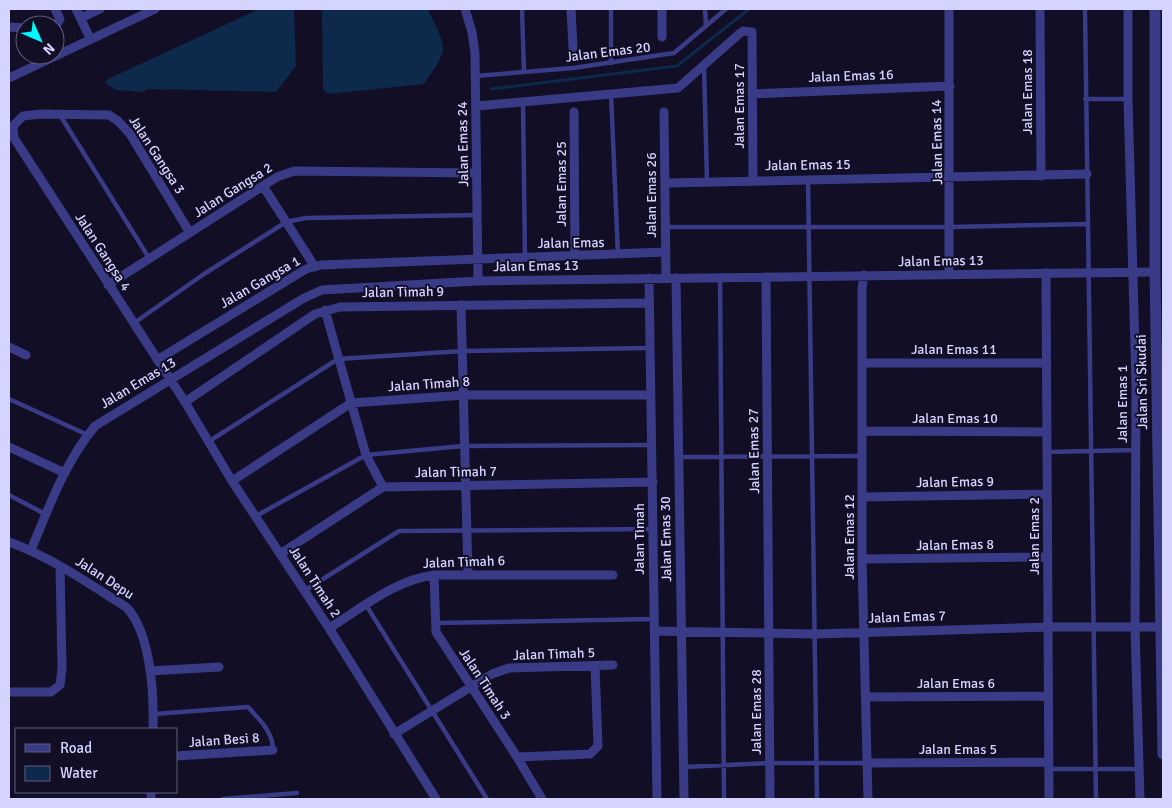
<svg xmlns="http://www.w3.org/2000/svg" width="1172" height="808" viewBox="0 0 1172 808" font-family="Signika,sans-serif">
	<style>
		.water { fill: #0d294b }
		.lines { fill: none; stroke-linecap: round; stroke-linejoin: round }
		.stream { stroke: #0d294b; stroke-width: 3 }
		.service { stroke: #393b86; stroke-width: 4.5 }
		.minor { stroke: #393b86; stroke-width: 9 }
		.tertiary { stroke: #393b86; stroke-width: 11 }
		.labels { text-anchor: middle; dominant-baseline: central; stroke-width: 4; stroke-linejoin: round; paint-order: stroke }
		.street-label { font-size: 14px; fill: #d5d3ff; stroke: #110e26 }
	</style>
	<rect width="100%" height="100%" fill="#110e26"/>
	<path class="water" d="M259 9H294L296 66 276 92 148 89 143 92 116 90 105 83 108 79Z
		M322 9H428C446 49 451 46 424 84L328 94 323 89Z"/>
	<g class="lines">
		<path class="stream" d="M491 89 677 66 749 9"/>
		<path class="service" d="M522 9 524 72
			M611 9V63
			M705 9 706 26
			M1085 9 1096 799
			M704 66 707 181
			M476 76 573 68 674 53 726 9
			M611 94 618 255
			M1085 99H1128
			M523 102 525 258
			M60 115 149 258
			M808 179 817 799
			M666 227H951L1088 224
			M720 278 724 799
			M134 323 204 274 286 222 306 218 478 215
			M9 399 88 435
			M208 442 338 359 463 351 650 348
			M1047 452 1135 450
			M679 457 862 456
			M9 495 45 514
			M256 516 366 455 463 446 652 445
			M304 591 399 531 653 529
			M366 605 487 799
			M435 623 654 619
			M154 714 248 707C260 720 273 732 273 750
			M684 767 770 763H867
			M1049 769H1139
			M223 799 297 793"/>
		<path class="minor" d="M55 9 60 19 55 27
			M76 9 90 38
			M465 9 472 32 475 53 478 281
			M571 9 573 48
			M662 9V37
			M949 9V274
			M1040 9 1041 176
			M1128 9V99L1136 385 1135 627 1140 799
			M81 18 100 9
			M9 27 25 28
			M9 78 155 9
			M752 94 950 86
			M477 106 678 88 739 34 743 31 752 32 753 180
			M574 112 575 257
			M664 112 666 278
			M666 183 1087 174
			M263 186 315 267
			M190 233 130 134 118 121 109 115 40 114 23 116 13 126 14 138 185 402 232 481 329 628 436 799
			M1046 273 1049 799
			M864 275 862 288V559L868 799
			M766 277 770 799
			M649 278 657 799
			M676 278 684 799
			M108 285 277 177 294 171 477 173
			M461 305 468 575
			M325 310 366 455 383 487
			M9 347 26 355
			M157 360 306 269 321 265 665 252
			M862 363H1047
			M185 402 315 314 340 307 649 303
			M862 431 1047 432
			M9 447 65 473
			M232 481 351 403 465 395H651
			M863 497 1047 494
			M9 542C51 557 88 583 126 607 151 632 154 695 153 729
			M31 550C49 507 65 462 95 426L304 298 322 290 478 281 1155 272
			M280 554 383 487 653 482
			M862 559 1048 557
			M434 575 436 632 517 757 542 799
			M329 628C362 608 395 580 434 575H613
			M654 631 815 634 1048 627H1160
			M150 671 219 667
			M9 692H51L60 685 62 668 60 566
			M866 697 1047 696
			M394 734 492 674 509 668 613 665
			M176 756 273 750
			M517 757 590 754 598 746 595 666
			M868 763 1049 762
			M151 799V792"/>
		<path class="tertiary" d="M1155 9V272L1163 754"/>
	</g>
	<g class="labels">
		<g class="street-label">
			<text transform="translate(608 52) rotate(-7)">Jalan Emas 20</text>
			<text transform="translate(851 76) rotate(-2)">Jalan Emas 16</text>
			<text transform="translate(1027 92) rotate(-90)">Jalan Emas 18</text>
			<text transform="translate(739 106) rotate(-90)">Jalan Emas 17</text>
			<text transform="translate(937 142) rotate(-91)">Jalan Emas 14</text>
			<text transform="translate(463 144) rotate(-91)">Jalan Emas 24</text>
			<text transform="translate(157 155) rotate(57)">Jalan Gangsa 3</text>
			<text transform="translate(808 165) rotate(-1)">Jalan Emas 15</text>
			<text transform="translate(561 184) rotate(-90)">Jalan Emas 25</text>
			<text transform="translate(233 190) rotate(-32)">Jalan Gangsa 2</text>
			<text transform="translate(651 195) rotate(-90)">Jalan Emas 26</text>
			<text transform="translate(571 243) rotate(-1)">Jalan Emas</text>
			<text transform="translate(103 252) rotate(57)">Jalan Gangsa 4</text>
			<text transform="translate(941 261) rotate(-1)">Jalan Emas 13</text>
			<text transform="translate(536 266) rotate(-1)">Jalan Emas 13</text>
			<text transform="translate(260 282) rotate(-30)">Jalan Gangsa 1</text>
			<text transform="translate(403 292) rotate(-1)">Jalan Timah 9</text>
			<text x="954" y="349">Jalan Emas 11</text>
			<text transform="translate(1142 382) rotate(-91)">Jalan Sri Skudai</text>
			<text transform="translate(138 383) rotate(-31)">Jalan Emas 13</text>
			<text transform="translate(429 384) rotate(-4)">Jalan Timah 8</text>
			<text transform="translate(1122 404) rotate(-90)">Jalan Emas 1</text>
			<text x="955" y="418">Jalan Emas 10</text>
			<text transform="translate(754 451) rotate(-91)">Jalan Emas 27</text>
			<text transform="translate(456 472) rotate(-1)">Jalan Timah 7</text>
			<text transform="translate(955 482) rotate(-1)">Jalan Emas 9</text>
			<text transform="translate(1034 536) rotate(-90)">Jalan Emas 2</text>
			<text transform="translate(849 537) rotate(-90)">Jalan Emas 12</text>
			<text transform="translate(639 539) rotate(-90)">Jalan Timah</text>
			<text transform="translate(666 539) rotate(-91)">Jalan Emas 30</text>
			<text transform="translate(955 545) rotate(-1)">Jalan Emas 8</text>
			<text transform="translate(464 562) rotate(-2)">Jalan Timah 6</text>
			<text transform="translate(105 578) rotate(33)">Jalan Depu</text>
			<text transform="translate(315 582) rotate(57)">Jalan Timah 2</text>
			<text transform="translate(907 617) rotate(-2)">Jalan Emas 7</text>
			<text transform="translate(554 654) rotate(-2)">Jalan Timah 5</text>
			<text x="956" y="683">Jalan Emas 6</text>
			<text transform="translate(485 684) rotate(57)">Jalan Timah 3</text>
			<text transform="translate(756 712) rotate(-90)">Jalan Emas 28</text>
			<text transform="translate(224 740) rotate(-4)">Jalan Besi 8</text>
			<text x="958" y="749">Jalan Emas 5</text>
		</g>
	</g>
	<rect width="1172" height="808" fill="none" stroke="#d5d3ff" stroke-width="20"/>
	<rect x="15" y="728" width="162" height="65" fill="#110e26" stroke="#5f5d7d"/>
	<rect x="25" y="744" width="25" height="8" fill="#393b86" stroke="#5f5d7d"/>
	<text x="60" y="753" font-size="15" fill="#d5d3ff">Road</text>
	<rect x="25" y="766" width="25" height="15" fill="#0d294b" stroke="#5f5d7d"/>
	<text x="60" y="778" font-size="15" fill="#d5d3ff">Water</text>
	<g transform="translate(40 40) rotate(135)"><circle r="24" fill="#110e26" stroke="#5f5d7d"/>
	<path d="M0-4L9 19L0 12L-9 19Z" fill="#00f7fe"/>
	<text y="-8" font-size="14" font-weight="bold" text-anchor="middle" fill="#d5d3ff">N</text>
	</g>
</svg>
